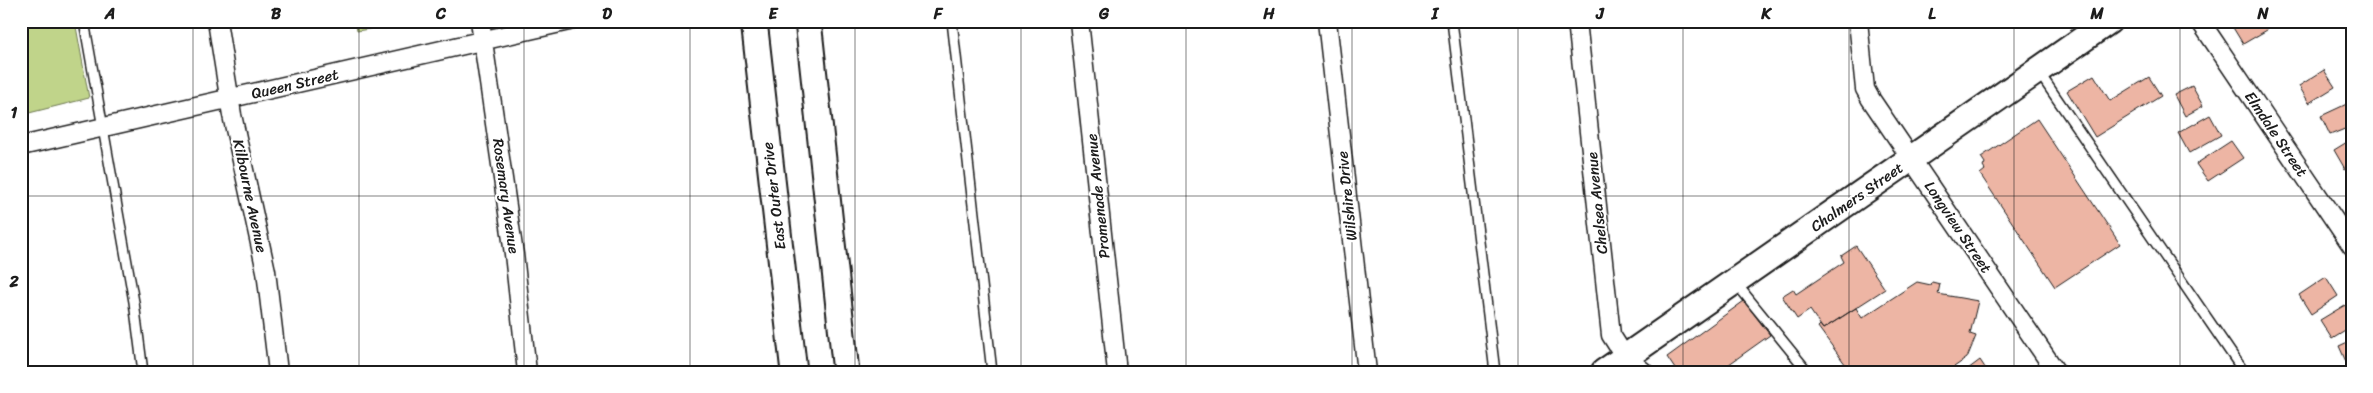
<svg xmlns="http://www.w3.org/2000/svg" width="2373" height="393" viewBox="0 0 2373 393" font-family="Sriracha,sans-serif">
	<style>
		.green { fill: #c0d48a; stroke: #6e7853 }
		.building { fill: #edb5a4; stroke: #1c1c1c }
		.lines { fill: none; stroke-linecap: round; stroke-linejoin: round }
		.lane-casing { stroke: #1c1c1c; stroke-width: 12 }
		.street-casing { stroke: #1c1c1c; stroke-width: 21 }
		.secondary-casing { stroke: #1c1c1c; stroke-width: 29 }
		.lane { stroke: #fff; stroke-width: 9 }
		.street { stroke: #fff; stroke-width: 18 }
		.secondary { stroke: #fff; stroke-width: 25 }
		.grid { fill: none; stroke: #1c1c1c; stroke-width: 1; stroke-opacity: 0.55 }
		.labels { text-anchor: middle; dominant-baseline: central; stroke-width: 4.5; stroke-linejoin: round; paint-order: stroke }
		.street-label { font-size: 15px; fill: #1c1c1c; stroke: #fff }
		.neatline { fill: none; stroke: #1c1c1c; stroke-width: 2 }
		.grid-label { font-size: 16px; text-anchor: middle; font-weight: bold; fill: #1c1c1c }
	</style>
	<rect width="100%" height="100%" fill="#fff"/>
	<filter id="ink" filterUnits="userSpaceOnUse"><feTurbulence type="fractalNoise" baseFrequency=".02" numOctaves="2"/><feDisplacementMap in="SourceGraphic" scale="10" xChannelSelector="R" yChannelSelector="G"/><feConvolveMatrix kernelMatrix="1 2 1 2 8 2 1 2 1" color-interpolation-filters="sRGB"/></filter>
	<g filter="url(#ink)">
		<path class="green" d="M21 21H75L89 98 21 115Z
			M355 21H416L357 31Z"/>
		<path class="building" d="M2229 21H2262L2267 30 2243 44Z
			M2324 70 2335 87 2309 103 2299 86Z
			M2094 75 2110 101 2149 77 2161 96 2095 137 2067 91Z
			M2192 86 2203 106 2185 116 2174 95Z
			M2351 102 2352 126 2330 135 2321 116Z
			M2210 115 2221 135 2189 153 2178 133Z
			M2037 119 2120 244 2055 287 1980 174 1985 170 1983 167 1985 163 1981 157Z
			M2352 139V165L2345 169 2334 150Z
			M2231 141 2243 158 2208 181 2196 164Z
			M1856 246 1885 289 1823 329 1810 310 1797 319 1782 296 1793 289 1796 294 1844 262 1841 256Z
			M2326 277 2338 296 2311 314 2299 295Z
			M1917 282 1931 285 1932 282 1940 284 1938 294 1978 301 1970 334 1976 336 1967 358 1954 367 1957 372H1851L1818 327 1820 325 1823 329 1856 308 1862 318Z
			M1744 301 1770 335 1718 372H1677L1667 357Z
			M2345 305 2352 316V327L2332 339 2320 320Z
			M2352 340V364L2348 366 2339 346Z
			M1980 360 1988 372H1964Z"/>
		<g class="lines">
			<defs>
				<path id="lane" d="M84 21 134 302 143 372
					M952 21 992 372
					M1452 21 1495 372
					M2038 71 2244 372
					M1735 282 1808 372"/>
				<path id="street" d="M217 21 232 115 266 271 278 372
					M480 21 514 254 527 372
					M1079 21 1117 372
					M1327 21 1367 372
					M1577 21 1611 335 1625 357 1644 372
					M1858 21 1865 89 1870 98 2056 372
					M2200 21 2352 246
					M21 146 569 21"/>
				<path id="secondary" d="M754 21 794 372
					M808 21 846 372
					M1604 372 2109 21"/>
			</defs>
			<use href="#lane" class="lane-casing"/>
			<use href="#street" class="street-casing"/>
			<use href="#secondary" class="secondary-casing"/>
			<use href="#lane" class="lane"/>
			<use href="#street" class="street"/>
			<use href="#secondary" class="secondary"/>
		</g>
	</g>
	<path class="grid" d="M193 21V372M359 21V372M524 21V372M690 21V372M855 21V372M1021 21V372M1186 21V372M1352 21V372M1518 21V372M1683 21V372M1849 21V372M2014 21V372M2180 21V372M21 196H2352"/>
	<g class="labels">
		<g class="street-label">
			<text transform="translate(295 84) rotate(-13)">Queen Street</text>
			<text transform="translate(2276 134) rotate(56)">Elmdale Street</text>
			<text transform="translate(250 196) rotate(78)">Kilbourne Avenue</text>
			<text transform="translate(506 196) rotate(82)">Rosemary Avenue</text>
			<text transform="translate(774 196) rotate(-97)">East Outer Drive</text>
			<text transform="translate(1098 196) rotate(-96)">Promenade Avenue</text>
			<text transform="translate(1347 196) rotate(-96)">Wilshire Drive</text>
			<text transform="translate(1857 197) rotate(-35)">Chalmers Street</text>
			<text transform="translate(1597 203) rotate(-96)">Chelsea Avenue</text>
			<text transform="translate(1958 227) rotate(56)">Longview Street</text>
		</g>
	</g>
	<rect width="2373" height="393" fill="none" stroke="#fff" stroke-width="55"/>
	<rect x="28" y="28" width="2318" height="338" class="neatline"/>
	<g class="grid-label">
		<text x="110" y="19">A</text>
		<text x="276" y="19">B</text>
		<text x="441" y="19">C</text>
		<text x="607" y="19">D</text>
		<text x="773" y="19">E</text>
		<text x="938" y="19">F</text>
		<text x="1104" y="19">G</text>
		<text x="1269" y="19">H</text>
		<text x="1435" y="19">I</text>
		<text x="1600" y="19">J</text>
		<text x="1766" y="19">K</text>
		<text x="1932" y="19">L</text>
		<text x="2097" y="19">M</text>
		<text x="2263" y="19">N</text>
		<text x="14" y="118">1</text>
		<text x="14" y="287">2</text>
	</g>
</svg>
